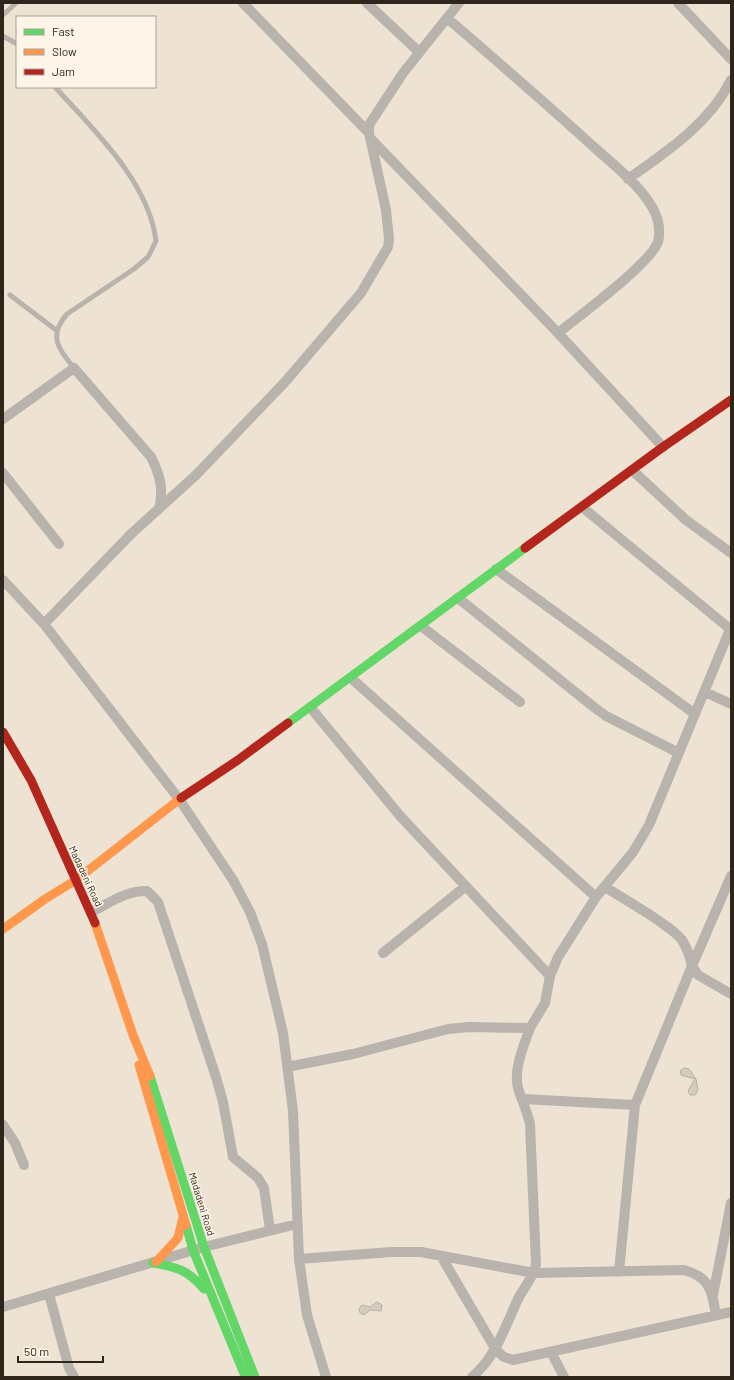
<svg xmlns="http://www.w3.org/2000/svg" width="734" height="1380" viewBox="0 0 734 1380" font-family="Barlow,sans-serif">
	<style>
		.building { fill: #d4ccbe; stroke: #b7afa2 }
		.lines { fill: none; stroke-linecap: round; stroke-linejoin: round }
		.lane { stroke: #b8b3ac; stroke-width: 5 }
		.street { stroke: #b8b3ac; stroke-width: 10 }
		.fast { stroke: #63d668; stroke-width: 9 }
		.slow { stroke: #ff974d; stroke-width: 9 }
		.jam { stroke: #b3261e; stroke-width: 9 }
		.labels { text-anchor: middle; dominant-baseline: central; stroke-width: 3; stroke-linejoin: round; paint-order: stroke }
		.street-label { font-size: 10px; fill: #2e261a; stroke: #fdf5e8 }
	</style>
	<rect width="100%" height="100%" fill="#eee3d2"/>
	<path class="building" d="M684 1068 689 1069 696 1079 698 1090 695 1095H690L688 1091 695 1079 681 1075 680 1071Z
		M377 1302 382 1305 381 1311 370 1310 364 1315 360 1313 359 1309 362 1305 370 1307Z"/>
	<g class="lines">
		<path class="lane" d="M3 15 16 3
			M3 36 17 44
			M55 87C93 129 149 182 156 241L148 257 134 269 67 314C48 336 58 348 74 368
			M10 295 56 330"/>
		<path class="street" d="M243 3 369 133
			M367 3 419 52
			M678 3 731 59
			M447 18C497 61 547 104 595 148 615 166 646 190 656 215 659 223 660 234 658 242 650 264 579 316 558 333
			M370 138 558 333 663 447
			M628 179C666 152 710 123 731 80
			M3 419 74 368 151 457C160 475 164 489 159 509
			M632 470 686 520 731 553
			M3 473 59 544
			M582 507 730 629
			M496 569 695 714
			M3 580 44 624 179 799 233 880 250 912 262 944 283 1033 293 1111 299 1259 307 1315 326 1377
			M458 598 595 708 606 716 679 753
			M44 624 131 534 196 475 285 382 361 293 388 247 389 239 386 210 369 133V125L403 73 459 3
			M421 626 520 702
			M351 678 596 897
			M705 692 731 704
			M310 707 401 817 550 976
			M731 876 692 966 698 975 731 994
			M605 887C622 898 672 926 682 940 687 948 690 956 692 966L635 1105 619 1272
			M91 912C108 904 127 890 147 891L158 902 216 1077 223 1102 233 1157 258 1178 264 1188 270 1230
			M383 953 466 886
			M287 1067 353 1054 448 1029 469 1027 530 1028 545 1003 550 976 558 957 596 897 633 852 649 825 731 627
			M523 1099 635 1105
			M3 1125 15 1143 24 1165
			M441 1256 496 1350 504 1357 513 1360 731 1312
			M299 1259 391 1252H421L534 1273 684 1270C710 1277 712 1291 716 1315
			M49 1294 69 1368 74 1377
			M713 1295 731 1203
			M3 1307 204 1247 297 1224
			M551 1352 564 1377
			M472 1377C497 1356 505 1326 519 1297 525 1286 533 1278 536 1264L530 1124C527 1111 522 1101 518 1088 513 1070 524 1045 530 1028"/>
		<path class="fast" d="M288 723 525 548
			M150 1076 204 1247 255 1377
			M186 1225 193 1250 245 1376
			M153 1263C177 1267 188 1270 204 1289"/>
		<path class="slow" d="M95 923 133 1035 150 1076
			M3 929 45 899 76 880 181 798
			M139 1065 186 1225
			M156 1262 178 1238 183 1217"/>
		<path class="jam" d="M525 548 663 447 731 400
			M3 732 31 780 95 923
			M181 798 238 760 288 723"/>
	</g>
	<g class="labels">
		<g class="street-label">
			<text transform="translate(86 876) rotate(65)">Madadeni Road</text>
			<text transform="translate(202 1204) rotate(73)">Madadeni Road</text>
		</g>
	</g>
	<rect width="734" height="1380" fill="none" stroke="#2e261a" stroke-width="8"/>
	<rect x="16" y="16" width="140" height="72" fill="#fdf5e8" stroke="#aaa296"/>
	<rect x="24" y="29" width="20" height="6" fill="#63d668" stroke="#aaa296"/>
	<text x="52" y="36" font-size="12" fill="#2e261a">Fast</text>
	<rect x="24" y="49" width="20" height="6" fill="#ff974d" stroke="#aaa296"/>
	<text x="52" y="56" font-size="12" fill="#2e261a">Slow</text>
	<rect x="24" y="69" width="20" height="6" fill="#b3261e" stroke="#aaa296"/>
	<text x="52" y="76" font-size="12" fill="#2e261a">Jam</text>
	<path d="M18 1356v6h85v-6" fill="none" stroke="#2e261a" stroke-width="2"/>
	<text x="24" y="1356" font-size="12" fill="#2e261a" stroke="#fdf5e8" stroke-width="3" paint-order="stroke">50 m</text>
</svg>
